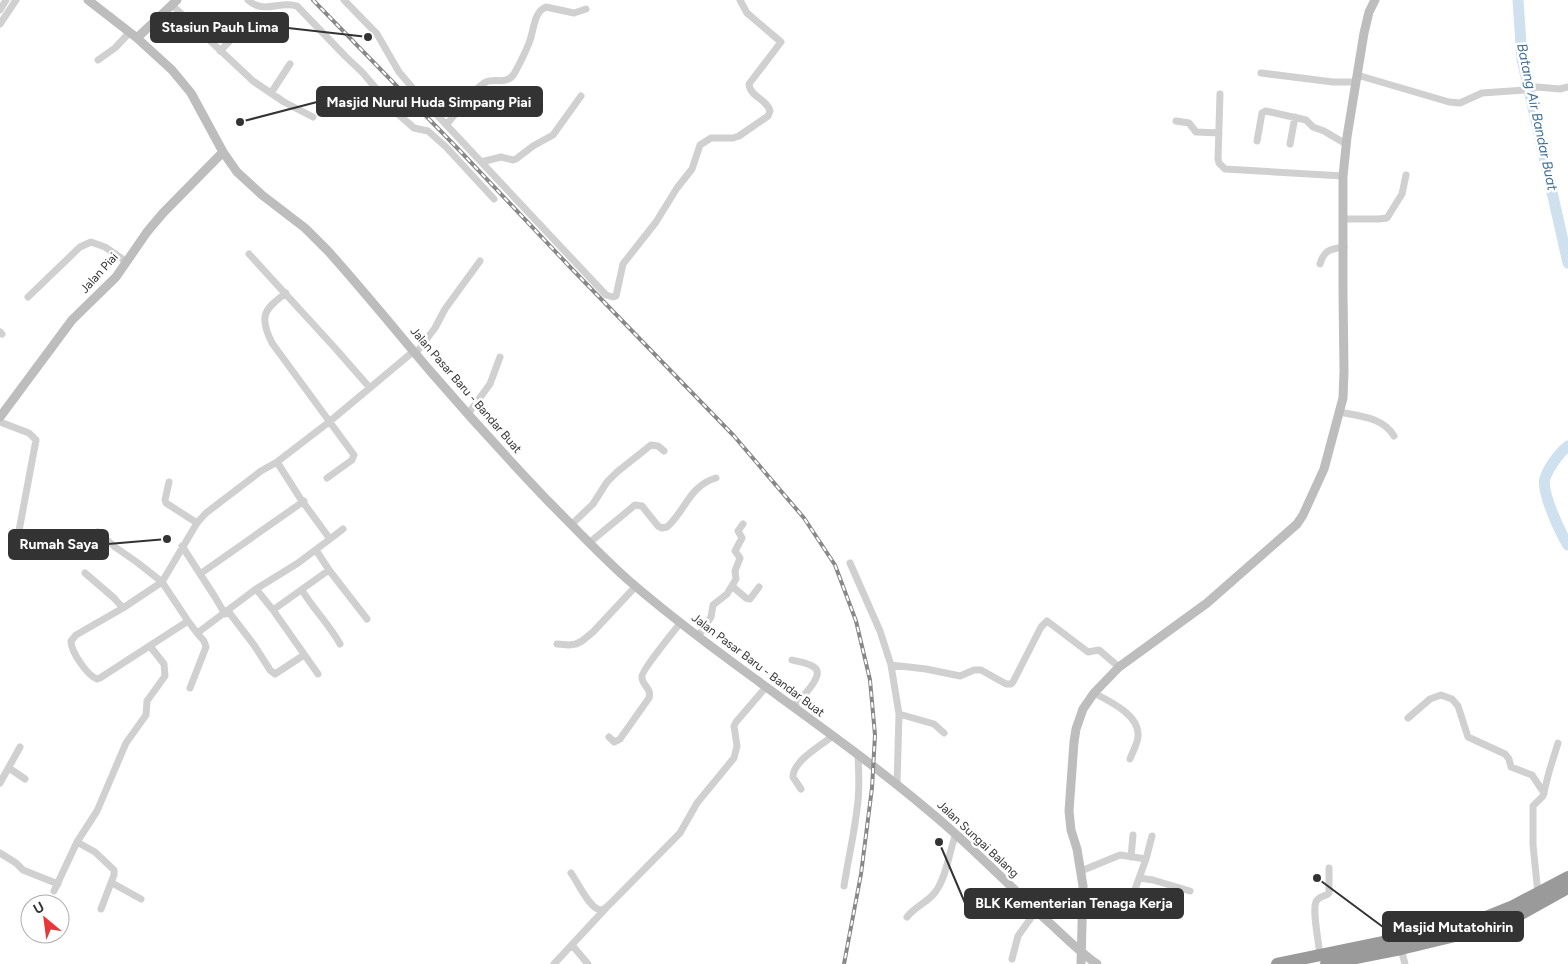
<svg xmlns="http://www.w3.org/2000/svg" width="1568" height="964" viewBox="0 0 1568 964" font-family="Figtree,sans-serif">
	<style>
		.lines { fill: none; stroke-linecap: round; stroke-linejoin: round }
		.river { stroke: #cfe0ee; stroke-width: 11 }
		.street { stroke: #d0d0d0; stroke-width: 7 }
		.secondary { stroke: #bdbdbd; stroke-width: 9 }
		.highway { stroke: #9a9a9a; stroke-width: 12 }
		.rail-casing { stroke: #888; stroke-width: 4 }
		.rail { stroke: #fff; stroke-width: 2; stroke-dasharray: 5.5; stroke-linecap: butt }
		.labels { text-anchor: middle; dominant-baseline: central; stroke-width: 5; stroke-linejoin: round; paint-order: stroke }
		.street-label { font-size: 12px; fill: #333; stroke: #fff }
		.water-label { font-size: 14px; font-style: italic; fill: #3f6f97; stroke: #fff }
		.leader { fill: none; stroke: #333; stroke-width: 2 }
		.callout-dot { fill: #333; stroke: #fff; stroke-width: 2 }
		.callout { fill: #333; stroke: #333; stroke-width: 2 }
		.callout-label { font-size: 14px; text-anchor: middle; font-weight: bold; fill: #fff }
	</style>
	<rect width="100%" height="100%" fill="#fff"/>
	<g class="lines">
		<path class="river" d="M1518 0 1522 59 1568 263
			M1568 446C1559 453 1549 467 1545 478 1541 492 1560 532 1568 545"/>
		<path class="street" d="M248 0C264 15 280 0 297 6L346 57 362 72 398 114 414 128 428 131 446 147 494 199
			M344 0 377 34 399 72 423 100 606 295 613 297 616 296 623 264 656 222 677 188 692 169 700 145 711 138H733L739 136 768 116 770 111C767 99 750 97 749 84L781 42 747 13 740 0
			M172 5 253 81 284 102 313 117
			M0 10 6 0
			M0 24 16 0
			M220 51 249 21
			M98 60 115 48 130 32
			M1261 73 1333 82H1356
			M1357 75 1449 102 1460 103 1482 93 1525 90 1537 87 1560 89 1568 87
			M271 93 290 64
			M1220 94 1218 159 1219 163 1225 169 1343 176
			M1176 121 1189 123 1196 132 1219 133
			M447 124C456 114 474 88 486 82 495 78 507 85 514 74 519 65 525 53 529 43 534 32 533 12 546 7L574 13 586 9
			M1257 141 1262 113 1266 111 1306 120 1313 127 1324 131 1346 144
			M1290 144 1295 117
			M481 162 501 157 513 160 516 159 533 146 553 135 581 96
			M1343 219H1379L1387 218 1402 194 1406 175
			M249 254 335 348 370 388
			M1320 264C1324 250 1330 249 1344 247
			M286 293C263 310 259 317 272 343L354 455 352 460 327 478
			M28 297 80 247 91 242 105 247 127 262
			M0 332 2 334
			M416 353 435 328 445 309 480 261
			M1339 412C1359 416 1383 417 1394 436
			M468 414 490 384 500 357
			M0 422 29 433 36 440 15 552
			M277 462 300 498 330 539 343 529
			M169 482 165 500 166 503 197 523
			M571 525 593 504 607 482 617 472 651 445 658 446 664 451
			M98 532 115 547 138 563 162 582 188 621
			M330 539 298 563 256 589 200 631 197 633 188 621 100 678 97 679C87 675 71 652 71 641L76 635 123 608 162 582 197 523 206 513 261 471 277 462 329 422 414 351
			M589 543 635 505 642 506 658 526 662 528 667 527C686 510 689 486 716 478
			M182 546 215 597 225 614
			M316 550 329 570
			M850 563 880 631 891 665 899 714 897 785
			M85 573 114 598 123 608
			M200 574 304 501
			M733 587 746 598 750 599 759 587
			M256 589 273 610 329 570 367 619
			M302 590C313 609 329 624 340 644
			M273 610 318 674
			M228 611 254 645 270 670 275 674 304 655
			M699 635 711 617 713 605 727 594 736 579 735 571 740 558 735 551 742 538 738 531 743 524
			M557 644 569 645 576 644 582 641 593 632 636 586
			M792 660C799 662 810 663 815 668 825 676 799 700 793 707
			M891 665 926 669 960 676 974 670H981L1006 684H1011L1013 682 1041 627 1047 621 1088 652 1099 650 1119 667
			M190 688 206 647 204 641 197 633
			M1094 693C1109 701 1140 715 1138 736 1138 743 1132 753 1130 759
			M899 714 934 724 944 733
			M1408 718 1430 699 1441 695 1452 699 1458 706 1468 737 1505 754 1509 759 1511 767 1532 775 1544 793
			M609 737 614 742 620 739 649 698C652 688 642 686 642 677 641 671 675 630 681 622
			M9 768 25 779
			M0 783 20 747
			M801 789 793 777C793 761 821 745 833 736
			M77 842 95 852 114 870V875L101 909
			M0 853 16 863 23 870 58 884
			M1131 857 1133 835
			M1146 859 1152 836
			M1081 871 1120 855 1146 859 1129 906
			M571 873C577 881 590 910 601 910 605 909 609 905 611 903L680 833 697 803 734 758 737 746 734 726 736 722 766 687
			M1139 878 1153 880 1190 891
			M112 883 141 899
			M844 886C848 860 854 835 857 809 860 791 859 773 858 755
			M54 891 77 842 97 811 126 743 146 715 147 701 165 676 164 664 150 646
			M1538 894 1533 845V806L1543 796 1549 772 1558 743
			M907 917C915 906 929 902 936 891 947 876 949 851 956 834
			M572 945 588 964
			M1401 949 1405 964
			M1320 955C1319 944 1312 910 1316 902 1318 896 1325 897 1329 893V868
			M1012 959 1018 936 1036 911
			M554 964 606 908"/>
		<path class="secondary" d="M88 0 137 38 172 70 191 93 223 152 237 172 262 195 305 228 328 251C363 290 397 332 431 372 469 416 508 459 548 501 574 527 599 554 627 579 723 662 832 729 929 811 973 847 1011 888 1053 926 1067 939 1081 953 1097 964
			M137 38 177 0
			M0 417 72 320 116 277 147 232 163 213 223 152
			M1081 964 1083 886 1077 849 1071 830 1069 811 1074 742 1076 729 1083 709 1094 693 1119 667 1207 603 1297 524 1303 515 1324 469 1343 398 1344 371 1343 293V176L1347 137 1364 33 1369 12 1375 0"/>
		<path class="highway" d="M1277 964 1466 925 1513 906 1568 877
			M1326 964 1401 949 1480 930 1514 918 1568 888"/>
		<defs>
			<path id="rail" d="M313 0 462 153 571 268 734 436 804 518 835 565 856 621 870 680 875 735 872 788 861 874 844 964"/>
		</defs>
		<use href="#rail" class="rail-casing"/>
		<use href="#rail" class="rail"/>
	</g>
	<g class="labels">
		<g class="street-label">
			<text transform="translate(99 273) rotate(-48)">Jalan Piai</text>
			<text transform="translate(466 390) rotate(49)">Jalan Pasar Baru - Bandar Buat</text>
			<text transform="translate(758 665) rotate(37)">Jalan Pasar Baru - Bandar Buat</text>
			<text transform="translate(978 839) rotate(43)">Jalan Sungai Balang</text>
		</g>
		<g class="water-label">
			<text transform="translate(1537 117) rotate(78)">Batang Air Bandar Buat</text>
		</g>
	</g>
	<path class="leader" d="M368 37L288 28M240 122L317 102M167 539L108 544M939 842L965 903M1317 878L1383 927"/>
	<g class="callout-dot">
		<circle cx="368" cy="37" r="5"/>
		<circle cx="240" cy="122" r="5"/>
		<circle cx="167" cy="539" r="5"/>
		<circle cx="939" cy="842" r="5"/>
		<circle cx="1317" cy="878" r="5"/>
	</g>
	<g class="callout">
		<rect x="151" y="13" width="137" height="29" rx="5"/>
		<rect x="317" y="87" width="225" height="29" rx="5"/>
		<rect x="9" y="530" width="99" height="29" rx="5"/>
		<rect x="965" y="889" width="218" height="29" rx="5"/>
		<rect x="1383" y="912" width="140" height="29" rx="5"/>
	</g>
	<g class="callout-label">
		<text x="220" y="32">Stasiun Pauh Lima</text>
		<text x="429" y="107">Masjid Nurul Huda Simpang Piai</text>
		<text x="59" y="549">Rumah Saya</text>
		<text x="1074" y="908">BLK Kementerian Tenaga Kerja</text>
		<text x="1453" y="932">Masjid Mutatohirin</text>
	</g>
	<g transform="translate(45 919) rotate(331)"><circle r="24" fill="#ffffff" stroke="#adadad"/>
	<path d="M0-4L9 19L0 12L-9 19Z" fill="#e6383b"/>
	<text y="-8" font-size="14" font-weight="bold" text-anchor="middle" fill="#333333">U</text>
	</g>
</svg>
